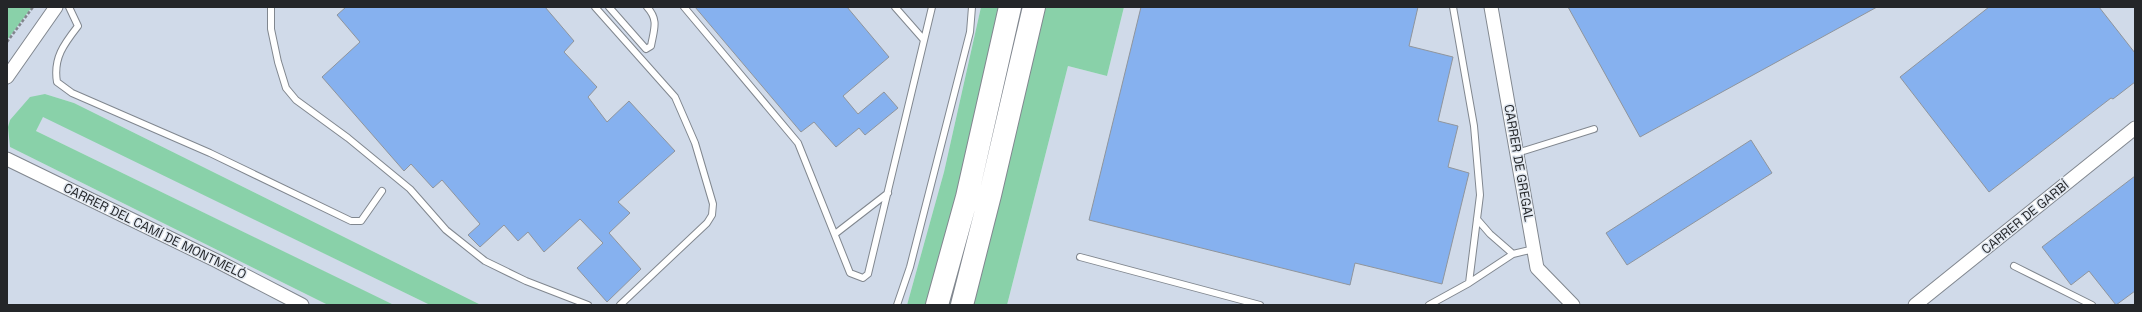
<svg xmlns="http://www.w3.org/2000/svg" width="2142" height="312" viewBox="0 0 2142 312" font-family="'Space Grotesk',sans-serif">
	<style>
		.built { fill: #d0dae9 }
		.green { fill: #89d1a9 }
		.building { fill: #86b1ef; stroke: #8f959d }
		.lines { fill: none; stroke-linecap: round; stroke-linejoin: round }
		.lane-casing { stroke: #81878f; stroke-width: 8 }
		.street-casing { stroke: #81878f; stroke-width: 15 }
		.highway-casing { stroke: #81878f; stroke-width: 24 }
		.path { stroke: #81858b; stroke-width: 2.5; stroke-dasharray: 3 2; stroke-linecap: butt }
		.lane { stroke: #fff; stroke-width: 6 }
		.street { stroke: #fff; stroke-width: 13 }
		.highway { stroke: #fff; stroke-width: 22 }
		.labels { text-anchor: middle; dominant-baseline: central; stroke-width: 3; stroke-linejoin: round; paint-order: stroke }
		.street-label { font-size: 13px; fill: #242629; stroke: #e0e7f0 }
	</style>
	<rect width="100%" height="100%" fill="#e0e7f0"/>
	<path class="built" d="M32 7H981L944 172 907 305H481L74 103 45 94 10 147 328 305H7V40Z
		M1124 7H2135V305H1007L1068 66 1107 76Z
		M43 116 430 305H393L36 131Z"/>
	<path class="green" d="M7 7H32L7 40Z
		M981 7H1124L1107 76 1068 66 1007 305H907L944 172Z
		M45 94 74 103 481 305H430L43 117 36 131 394 305H328L10 147 8 127 10 120 30 97Z"/>
	<path class="building" d="M346 7H545L574 41 564 52 597 87 588 97 607 122 629 101 675 151 618 202 630 213 609 233 641 269 607 302 577 268 603 243 580 219 544 252 528 232 518 241 504 225 480 247 468 235 480 224 442 180 433 188 411 164 404 171 322 77 360 42 337 15Z
		M695 7H847L889 57 843 96 858 114 884 92 898 108 865 135 859 128 836 147 814 122 801 132Z
		M1141 7H1418L1409 46 1453 57 1438 121 1458 126 1448 167 1469 173 1442 284 1355 263 1350 285 1089 220Z
		M1568 7H1877L1640 137Z
		M1989 7H2099L2135 53V82L2113 99 2111 98 1989 192 1900 77Z
		M1751 140 1772 173 1627 265 1606 233Z
		M2135 176V291L2116 305 2089 271 2071 285 2042 247Z"/>
	<g class="lines">
		<defs>
			<path id="lane" d="M69 7 78 26C64 44 53 58 57 82L72 93 210 153 351 221H361L382 191
				M271 7V29L278 62 286 88 296 100 348 138 410 189 446 230 485 261 526 281 588 305
				M595 7 675 97 695 143 713 204 712 215 707 223 620 305
				M609 7 646 49 651 46C654 29 659 20 647 7
				M684 7 798 143 850 273 863 278 868 274 932 7
				M895 7 924 40
				M1517 153 1594 129
				M1477 219 1490 234 1513 254
				M835 234 888 193
				M1080 257 1260 305
				M2014 266 2092 305
				M1469 283 1513 254 1534 249
				M897 305 910 267 970 32 972 7
				M1429 305 1469 283 1480 195 1474 126 1453 7"/>
			<path id="street" d="M1491 7 1537 268 1573 305
				M7 77 56 7
				M7 159 217 261 302 305
				M1915 305 2135 128"/>
			<path id="highway" d="M937 305 967 197 1010 7
				M962 305 990 195 1034 7"/>
		</defs>
		<use href="#lane" class="lane-casing"/>
		<use href="#street" class="street-casing"/>
		<use href="#highway" class="highway-casing"/>
		<path class="path" d="M7 42 33 7"/>
		<use href="#lane" class="lane"/>
		<use href="#street" class="street"/>
		<use href="#highway" class="highway"/>
	</g>
	<g class="labels">
		<g class="street-label">
			<text transform="translate(1519 163) rotate(80)">CARRER DE GREGAL</text>
			<text transform="translate(2025 217) rotate(-39)">CARRER DE GARBÍ</text>
			<text transform="translate(155 231) rotate(26)">CARRER DEL CAMÍ DE MONTMELÓ</text>
		</g>
	</g>
	<rect width="2142" height="312" fill="none" stroke="#242629" stroke-width="16"/>
</svg>
